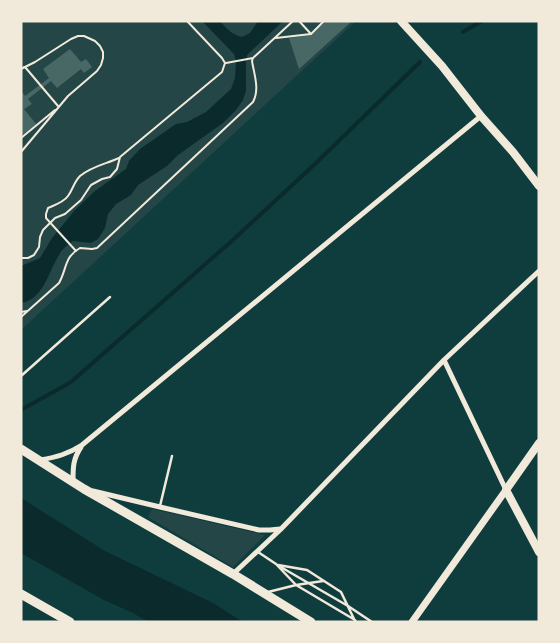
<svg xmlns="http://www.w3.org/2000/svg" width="560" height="643" viewBox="0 0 560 643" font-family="Merriweather,serif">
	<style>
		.green { fill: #244646 }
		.water { fill: #0a2a2b }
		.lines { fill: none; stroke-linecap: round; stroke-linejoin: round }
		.stream { stroke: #0a2a2b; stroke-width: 4 }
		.building { fill: #486865 }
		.path { stroke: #f1e9da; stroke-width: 2 }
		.service { stroke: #f1e9da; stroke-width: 2.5 }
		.minor { stroke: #f1e9da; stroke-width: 5 }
		.tertiary { stroke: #f1e9da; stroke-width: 7 }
		.secondary { stroke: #f1e9da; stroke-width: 8 }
		.trunk { stroke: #f1e9da; stroke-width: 9 }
	</style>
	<rect width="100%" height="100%" fill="#0f3d3e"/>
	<path class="green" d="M21 21H356L21 330Z
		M152 509 265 535 233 567 148 517Z"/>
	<path class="water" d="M202 21H220C226 29 233 35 242 37L250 33 258 21H283L247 55 246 61V91L243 100 236 110 223 123 178 155 167 166 138 185 131 195 116 204 108 214 105 228 98 239 91 243 73 241C67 245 62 249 59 255 49 271 43 300 21 303V266L40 258 52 238 75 210 95 191 126 169 129 161 140 149 176 124 187 122 206 112 231 89 235 78 236 61 234 54Z
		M21 498 105 551 213 603 243 622H149L131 612 104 600 21 553Z"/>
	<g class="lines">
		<path class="stream" d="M463 32 482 21
			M21 410 71 382 234 239 316 163 420 62"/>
	</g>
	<path class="building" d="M326 21H352L299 69 289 38 311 35Z
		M70 49 81 62 86 59 92 67 84 73 81 69 57 88 51 81 28 99 32 104 24 109 36 124 21 136V91L25 96 49 78 43 69Z"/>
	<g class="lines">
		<path class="path" d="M299 21 311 34
			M276 38 311 34 324 21
			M226 63 253 58
			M24 67H25L58 106
			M21 69 35 62 71 39 78 36H84L95 41 100 46 103 52V58L101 65 97 71 68 96 21 152
			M21 138 55 110
			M76 251 46 218V214L48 208C55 205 64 202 68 196 73 189 74 182 80 176 92 166 106 164 119 158
			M21 258H28L34 255 39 247 40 237 43 230 55 218 65 214 81 200 91 185 102 179 110 177 117 169 120 157 222 72 225 63 222 58 187 21
			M21 312 27 311
			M21 317 59 283C67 269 64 257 80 248L92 249 97 248 253 102C260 89 254 74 252 61L253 58 293 21"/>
		<path class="service" d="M21 376 110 297
			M160 506 172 456
			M258 552 276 564 296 585 355 620 356 622
			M278 565 307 570 341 592 354 619
			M279 566 348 606 372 622
			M268 592 296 585 323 581"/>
		<path class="minor" d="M444 360 506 490
			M40 460C57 457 68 454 82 445L481 116
			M73 481C73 467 73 459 81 447
			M93 491 160 507 259 530H270L280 529
			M233 574 281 529 444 360 539 271"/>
		<path class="tertiary" d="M412 622 506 490"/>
		<path class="secondary" d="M401 21 442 66 481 116 513 152 539 186
			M539 443 506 490 539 552"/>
		<path class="trunk" d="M21 449 84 489 233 574 311 622
			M21 594 70 622"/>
	</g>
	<rect width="560" height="643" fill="none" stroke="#f1e9da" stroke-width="45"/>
</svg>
